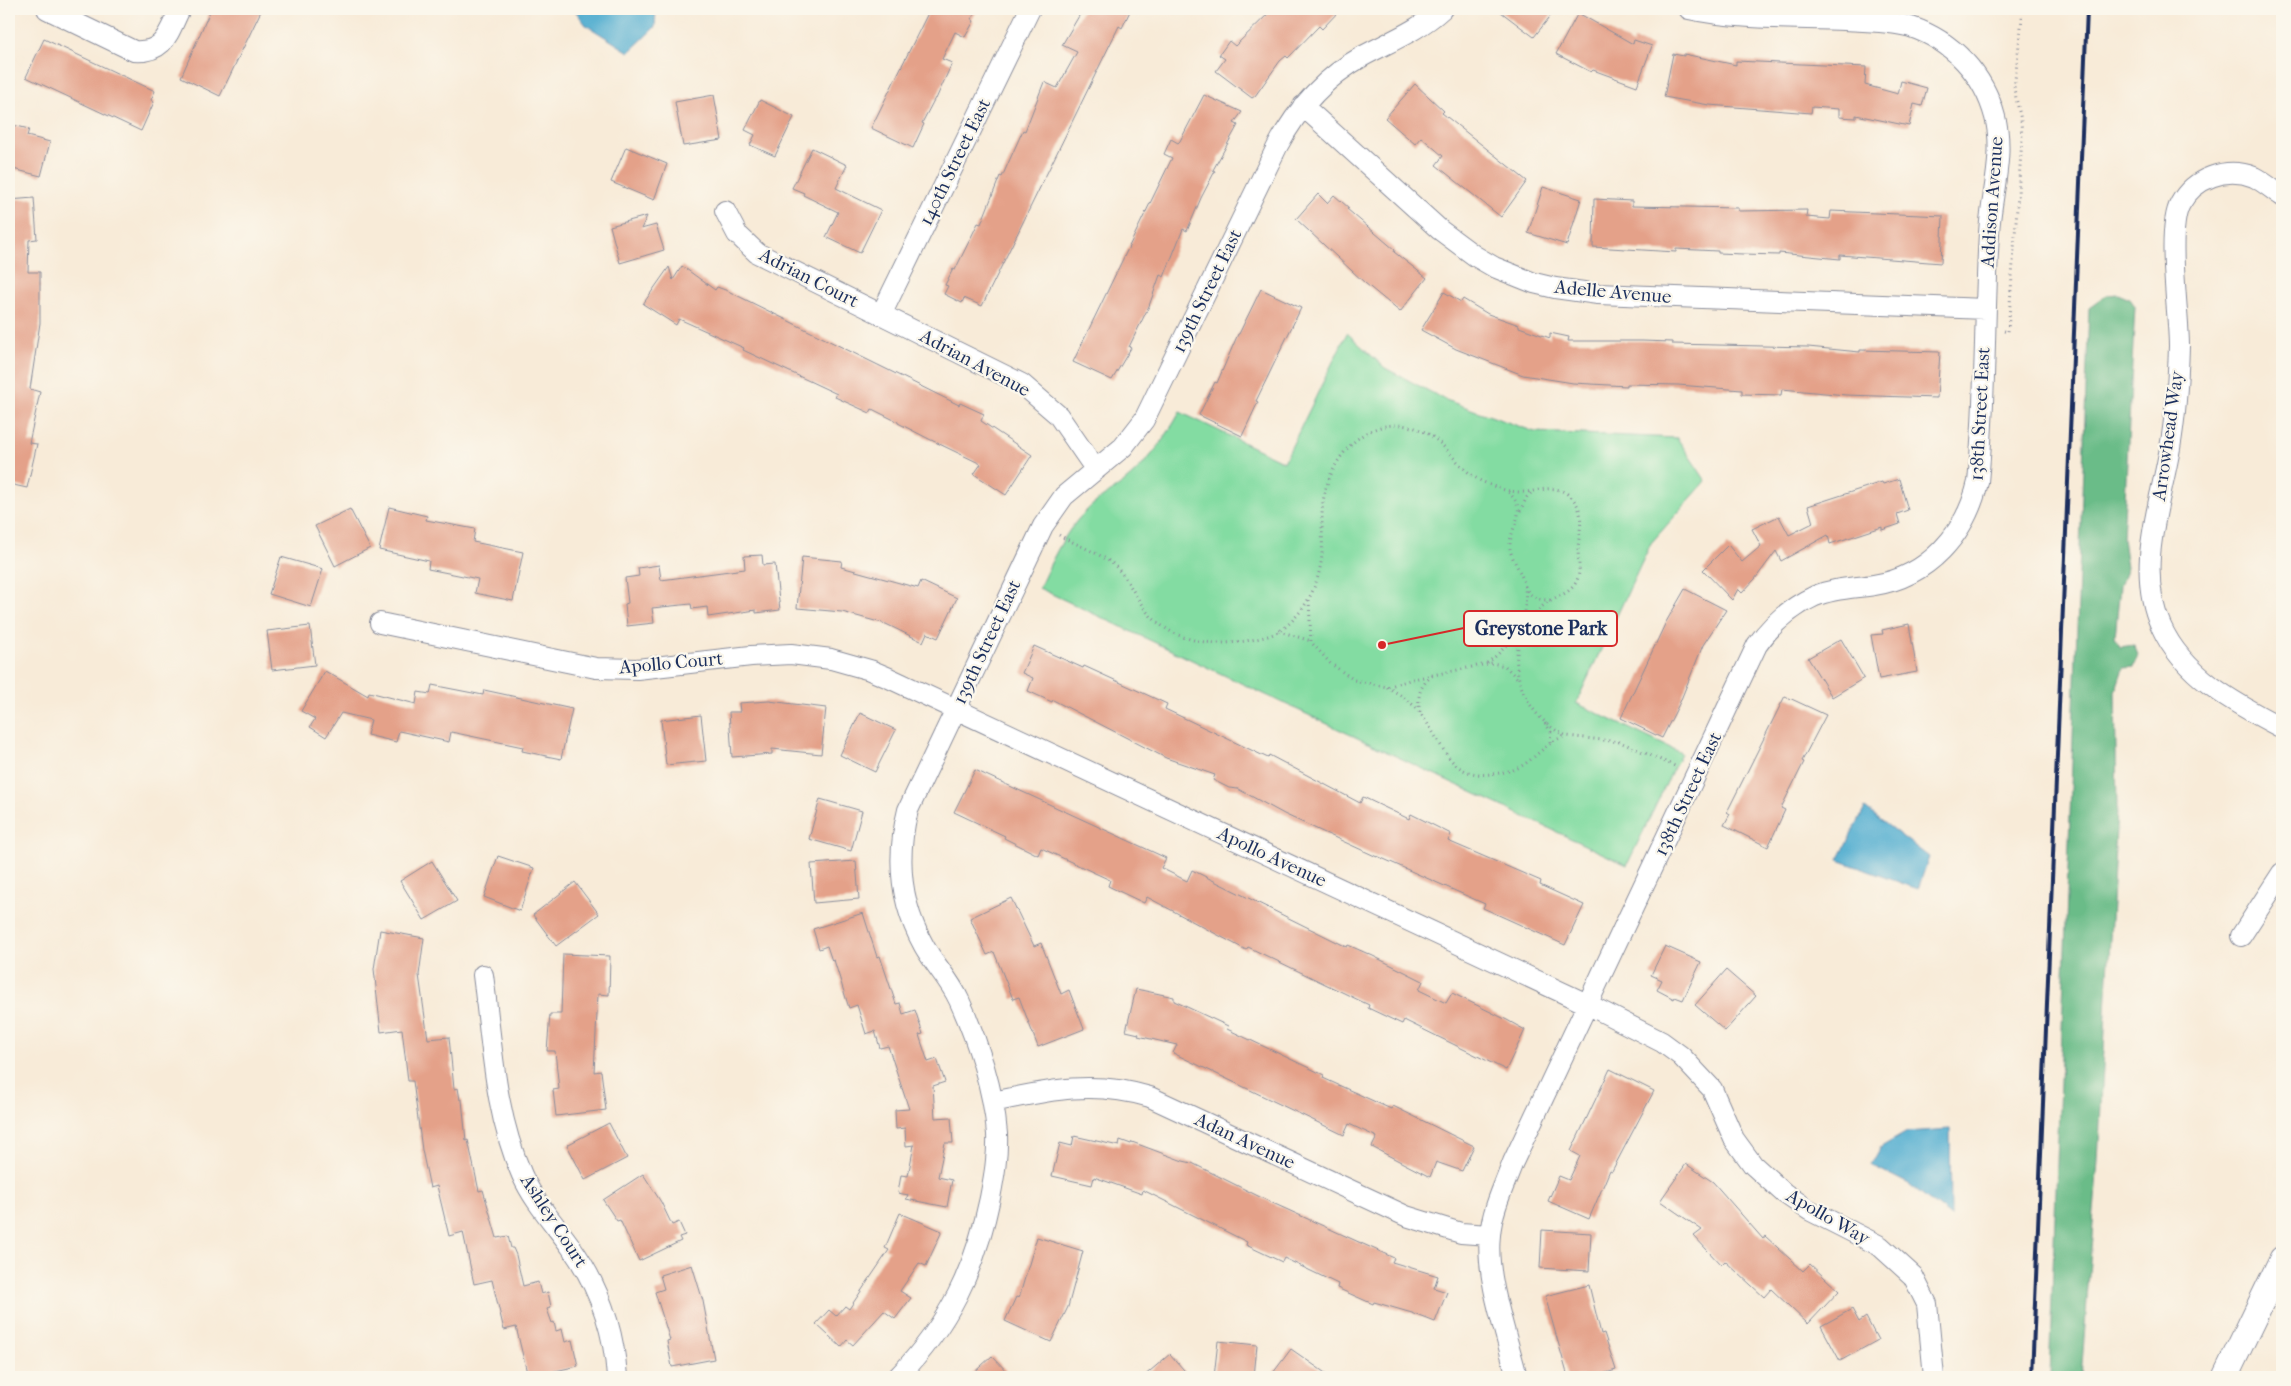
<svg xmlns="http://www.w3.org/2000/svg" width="2291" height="1386" viewBox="0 0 2291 1386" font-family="'IM FELL French Canon',serif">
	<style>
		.green { fill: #83dca2; stroke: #4f8680 }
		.forest { fill: #6abc88; stroke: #427673 }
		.water { fill: #52aed0; stroke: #366e97 }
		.building { fill: #e4a189 }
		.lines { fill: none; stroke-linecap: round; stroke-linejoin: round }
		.minor-casing { stroke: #8a8d9b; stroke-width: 22 }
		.tertiary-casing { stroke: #8a8d9b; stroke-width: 27 }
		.path { stroke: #8a8d9b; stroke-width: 3; stroke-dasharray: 1 4; stroke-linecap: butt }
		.minor { stroke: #fff; stroke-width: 20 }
		.tertiary { stroke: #fff; stroke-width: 25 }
		.rail { stroke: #1b2f5e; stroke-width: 4 }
		.labels { text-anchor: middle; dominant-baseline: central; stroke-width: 4.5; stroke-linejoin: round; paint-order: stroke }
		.street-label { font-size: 19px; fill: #1b2f5e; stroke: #fbf7ec }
		.leader { fill: none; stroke: #d62828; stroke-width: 2 }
		.callout-dot { fill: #d62828; stroke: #fbf7ec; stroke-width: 2 }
		.callout { fill: #fbf7ec; stroke: #d62828; stroke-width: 2 }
		.callout-label { font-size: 20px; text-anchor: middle; font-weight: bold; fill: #1b2f5e }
	</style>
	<rect width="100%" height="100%" fill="#fbf7ec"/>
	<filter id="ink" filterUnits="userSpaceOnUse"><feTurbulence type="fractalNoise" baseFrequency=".02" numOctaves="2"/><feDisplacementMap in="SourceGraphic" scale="10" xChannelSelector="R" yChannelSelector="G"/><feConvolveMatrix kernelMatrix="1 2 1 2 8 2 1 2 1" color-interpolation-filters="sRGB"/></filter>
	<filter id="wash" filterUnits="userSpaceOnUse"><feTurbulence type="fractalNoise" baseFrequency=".0096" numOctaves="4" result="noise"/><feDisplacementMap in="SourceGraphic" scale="20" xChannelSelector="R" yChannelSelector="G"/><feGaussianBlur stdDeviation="1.12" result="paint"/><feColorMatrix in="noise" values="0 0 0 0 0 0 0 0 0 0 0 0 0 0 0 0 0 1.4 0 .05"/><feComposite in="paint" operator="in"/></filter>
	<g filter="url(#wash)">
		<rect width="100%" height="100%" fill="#f8ebd8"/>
		<path class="green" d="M1347 333 1385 368 1446 400 1535 432 1677 438 1706 481 1651 543 1576 703 1681 753 1627 865 1039 588C1052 561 1063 534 1084 513 1095 501 1110 493 1123 483 1148 463 1165 439 1180 412L1284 462Z"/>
		<path class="forest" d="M2118 294 2130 299 2135 306 2123 538 2127 568 2120 586 2115 637 2120 647 2134 645 2138 655 2133 667 2123 668 2115 692 2117 810 2098 1160 2081 1377H2049L2089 308 2107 295Z"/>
		<path class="water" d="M574 9H656L655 27 629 52 586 25Z
			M1865 808 1929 857 1918 889 1838 860Z
			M1950 1129 1951 1217 1909 1184 1871 1165 1881 1147 1907 1132Z"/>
		<g id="blocks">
			<path class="building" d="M211 9H262L220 96 181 77Z
				M930 9H979L971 19 974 21 965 37 955 32 942 59 952 63 936 99 935 98 922 123 924 124 913 148 871 128Z
				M1083 9H1131L1122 28 1119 26 982 306 964 298 962 303 944 294 948 286 945 285 953 269 955 270 978 223 981 224 1000 176 1002 177 1023 130 1025 131 1044 82 1057 88 1077 52 1062 45Z
				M1273 9H1341L1322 29 1319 26 1288 58 1286 56 1280 61 1255 96 1252 98 1216 71 1225 59 1219 55 1229 41 1235 46Z
				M1497 9H1556L1534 37Z
				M1578 13 1633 44 1634 40 1652 46 1637 86 1593 70 1591 72 1556 54Z
				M44 39 155 91 151 100 154 102 141 131 26 77Z
				M1673 54 1684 56V54L1736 65V61L1866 67 1865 85 1898 94 1901 81 1927 88 1922 106 1914 104 1909 126 1856 115V118L1839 117V109L1812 107 1811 113 1709 105 1664 97Z
				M1415 84 1444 111 1442 113 1527 181 1501 217 1436 165 1443 156 1421 137 1415 144 1385 118Z
				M714 95 722 140 683 146 675 102Z
				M1204 95 1242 112 1234 123 1238 125 1213 170 1215 171 1201 198 1187 231 1183 229 1164 277 1160 275 1149 306 1129 347 1131 348 1112 380 1073 362 1172 158 1164 154 1171 139 1178 143 1180 141Z
				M760 100 794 117 775 156 750 145 755 135 745 130Z
				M9 124 29 129 27 136 50 142 41 176 9 168 13 154 9 153Z
				M626 147 667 164 654 200 611 182Z
				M812 148 847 165 836 188 881 210 860 253 826 237 838 212 803 195 804 193 792 188Z
				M1543 187 1581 199 1567 245 1528 233Z
				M1318 194 1327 203 1334 195 1349 208 1347 209 1395 250 1394 252 1427 278 1400 312 1365 283 1296 219Z
				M34 198 37 239 29 240 28 272H40V323L30 389 40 392 29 443 37 444 27 488 9 484V200Z
				M1594 199 1632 201V206L1738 208V211L1807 210 1806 217 1830 219 1831 211 1943 216 1941 263 1840 255V259L1779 253V255L1743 254 1718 253V251L1676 249V252L1593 247Z
				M647 216 641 229 656 225 664 250 620 263 610 226Z
				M682 266 715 290 717 287 728 291 959 405 960 403 984 414 981 421 1032 455 1006 495 974 474 981 464 929 439 898 423V422L872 409 870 413 835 397 837 394 743 350 744 348 679 319 676 325 643 304 669 267 673 280Z
				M1261 289 1301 308 1256 401 1258 402 1242 436 1199 415 1215 382 1217 383 1238 334H1239Z
				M1444 292 1461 302 1463 299 1488 314 1519 325V327L1550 338V333L1569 337 1568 341H1642L1672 342V344L1808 347 1860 352V350L1940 352 1937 398 1846 395 1782 389 1781 395 1742 394V390L1678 385 1627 384V386L1573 383 1523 375 1456 349 1421 330Z
				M1899 479 1908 510 1897 514 1900 524 1882 530V527L1830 544 1828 535 1781 561 1776 551 1755 579 1742 593 1738 589 1732 600 1703 570 1728 545 1742 562 1761 546 1752 529 1779 516 1789 535 1813 523 1808 506 1882 482 1883 484Z
				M389 507 427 516 426 520 475 529 473 542 523 552 513 601 475 593 478 579 428 569 429 561 379 550Z
				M350 509 370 548 335 566 315 526Z
				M762 555 763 565 775 564 780 610 756 613V610L708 617 707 607 692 609 691 604 652 608 654 623 627 626 625 604 628 603 625 578 639 576 638 568 659 565 661 580 745 569 744 556Z
				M281 557 323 569 311 607 269 594Z
				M802 557 842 561 841 567 918 588 921 581 957 598 938 638 927 633 923 642 886 624 842 612 797 608Z
				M1685 589 1726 610 1703 645 1680 702 1662 738 1621 718 1666 622Z
				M1909 624 1917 672 1879 679 1871 635 1883 634 1882 630Z
				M310 626 315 665 272 670 267 631Z
				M1841 639 1864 678 1832 697 1808 658Z
				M1034 646 1083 668 1084 666 1167 704 1165 709 1268 758 1269 755 1360 803 1363 797 1409 819 1411 814 1451 834 1448 841 1541 881 1540 885 1584 905 1565 945 1483 908 1485 904 1377 856V857L1284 814 1238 789 1229 788 1213 780 1215 775 1166 758 1053 700 1052 702 1028 691 1033 678 1022 673Z
				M325 671 368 696 369 692 416 704 418 692 430 694 432 685 483 695 484 690 572 709 561 759 522 751 523 747 451 732 449 742 399 731 396 742 367 735 371 720 341 713 326 737 310 727 315 719 301 711Z
				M1785 696 1826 715 1802 761 1804 762 1781 808 1785 810 1768 847 1724 825 1730 814 1727 812Z
				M769 701 826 708 821 754 772 749V754L732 757 729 712H740L739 703Z
				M860 713 896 730 875 772 840 755Z
				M701 715 706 761 666 765 661 720Z
				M975 770 1166 858 1161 868 1187 881 1192 870 1347 947 1348 945 1373 956 1423 981 1419 990 1446 1003 1452 993 1507 1020 1525 1030 1506 1070 1404 1020 1402 1024 1368 1008 1369 1005 1248 947 1246 950 1147 897 1144 903 1108 886 1110 880 1041 848 1038 855 1004 838 1005 836 954 812Z
				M820 799 862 811 851 851 809 839Z
				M498 856 534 868 520 911 484 897Z
				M432 861 457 901 424 920 400 881Z
				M856 861 859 899 814 903 811 864Z
				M575 882 599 914 556 946 533 915Z
				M1011 898 1034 946 1041 943 1061 994 1069 990 1084 1029 1038 1047 1019 997 1013 999 994 952 987 955 970 918Z
				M863 913 877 957 880 956 896 1004 900 1003 903 1014 915 1010 923 1034 919 1035 928 1062 937 1059 945 1082 933 1086 935 1118 951 1117 953 1143H945L938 1177 952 1180 947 1207 906 1199 908 1195 898 1193 901 1175 908 1176 914 1145 906 1146 905 1128 896 1129 895 1110 909 1109 888 1046 880 1048 875 1031 866 1034 857 1005 849 1008 834 960 832 961 827 946 819 949 813 929Z
				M380 930 424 938 419 975 428 1039 449 1037 454 1089 458 1088 460 1100H462L466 1141 468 1140 479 1191 483 1190 497 1238 508 1236 511 1248H513L516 1255 523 1286 538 1282 541 1294 548 1292 551 1307 547 1309 552 1323 554 1322 556 1331 562 1329 565 1342 572 1340 578 1366 528 1377 516 1327 504 1330 492 1280 474 1284 463 1232 449 1236 437 1186 430 1188 422 1150 413 1081H408L402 1029 381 1032 374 969Z
				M1665 946 1701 962 1683 1000 1675 997 1674 999 1657 990 1662 980 1651 975Z
				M563 954 610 956 609 995 598 994 594 1072 601 1071 606 1110 556 1116 553 1090 559 1089 555 1051H547L550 1014H561Z
				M1726 970 1756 996 1725 1031 1695 1005Z
				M1136 989 1174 997V1001L1228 1026 1227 1029 1324 1075 1323 1078 1391 1109 1393 1106 1474 1146 1462 1171 1436 1162 1430 1177 1372 1147 1377 1137 1349 1124 1344 1135 1173 1053 1177 1045 1138 1036 1139 1034 1126 1031Z
				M1610 1069 1654 1091 1612 1171 1610 1170 1589 1219 1548 1201 1559 1176 1569 1180 1580 1156 1571 1151Z
				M609 1123 627 1158 585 1180 567 1145Z
				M1074 1136 1119 1146 1120 1140 1131 1144 1132 1142 1183 1161 1192 1163 1266 1200 1394 1258 1392 1262 1438 1276 1434 1288 1447 1292 1435 1322 1412 1313 1374 1302 1373 1304 1337 1288 1338 1284 1284 1258 1282 1262 1246 1245 1247 1242 1143 1190 1142 1194 1094 1177 1092 1185 1052 1176 1060 1143 1072 1146Z
				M1686 1164 1713 1182 1763 1239 1765 1236 1803 1271 1810 1264 1839 1291 1808 1324 1771 1289 1764 1297 1725 1261 1721 1265 1694 1236 1702 1230 1660 1201Z
				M643 1174 661 1202 672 1225 679 1222 685 1235 679 1237 681 1241 639 1261 620 1220 617 1221 603 1200Z
				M900 1213 942 1231 926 1266 919 1263 900 1291 911 1298 895 1319 884 1311 853 1345 847 1340 841 1347 816 1324 829 1310 836 1316 845 1306 849 1309 889 1250 885 1248Z
				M1542 1230 1591 1233 1589 1271 1540 1268Z
				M1037 1237 1083 1251 1068 1307 1051 1342 1005 1321 1016 1297 1019 1298Z
				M692 1265 703 1301 714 1359 672 1367 667 1341 670 1340 655 1292 664 1289 660 1275Z
				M1589 1285 1601 1334 1604 1333 1616 1370 1593 1377H1568L1545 1296Z
				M1852 1309 1859 1322 1866 1317 1878 1340 1840 1361 1821 1326Z
				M1218 1341 1257 1345 1254 1377H1214Z
				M1291 1349 1331 1377H1270Z
				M1170 1354 1190 1377H1143Z
				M992 1356 1012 1377H969Z"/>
		</g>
	</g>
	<g filter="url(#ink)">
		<use href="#blocks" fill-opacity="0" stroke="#8a8d9b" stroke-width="1"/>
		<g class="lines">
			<defs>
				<path id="minor" d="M47 9 134 51C165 53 168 33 180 9
					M1303 106 1440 230 1475 256 1494 267 1534 283 1555 288 1598 294 1986 309
					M2282 196C2273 190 2264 182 2254 177 2226 166 2194 178 2180 204 2166 230 2179 313 2179 346 2178 380 2176 414 2170 448 2160 506 2135 569 2161 626 2183 676 2236 704 2282 728
					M725 211 737 234 757 253 1022 384 1058 415 1096 470
					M881 315 1030 9
					M380 623 596 668 637 669 751 656 791 654 831 659 870 670 889 678 1589 1005 1662 1042 1681 1056 1712 1089 1734 1139 1753 1165 1784 1193 1809 1210 1880 1246 1913 1276 1927 1304 1934 1377
					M2241 936 2282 873
					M483 975C492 1041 494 1112 522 1175 534 1202 554 1223 571 1247 598 1285 614 1330 617 1377
					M993 1102C1049 1090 1094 1080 1150 1097L1406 1216 1461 1233 1489 1235
					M898 1377C949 1324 975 1270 990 1198 994 1177 998 1156 997 1134 994 1091 977 1039 959 1000 950 980 934 964 924 946 900 903 896 857 908 810L1043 526 1064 496 1123 447 1144 420 1277 147C1297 109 1325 77 1363 56 1391 41 1419 30 1442 9
					M1517 1377C1507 1336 1485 1276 1490 1235 1492 1210 1504 1186 1513 1162L1757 645C1772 624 1791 607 1815 596 1834 588 1854 588 1874 585 1928 577 1966 534 1978 482 1986 400 1984 316 1989 233 1991 195 2005 155 1995 117 1984 75 1953 41 1911 27 1890 21 1866 21 1844 20 1793 18 1739 20 1689 9"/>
				<path id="tertiary" d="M2225 1377 2282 1259"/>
			</defs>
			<use href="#minor" class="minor-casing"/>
			<use href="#tertiary" class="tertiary-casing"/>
			<path class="path" d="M2004 331 2008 332 2022 139 2021 120 2014 89 2023 9
				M1520 511 1527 497 1533 491
				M1059 535C1074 544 1105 555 1116 567 1129 580 1136 599 1148 613 1174 643 1214 647 1251 640 1261 638 1271 636 1280 631 1301 616 1315 593 1320 568 1325 546 1320 524 1323 502 1329 461 1361 418 1407 426 1447 433 1453 471 1488 484 1499 489 1510 492 1522 492 1538 492 1552 484 1566 493 1588 508 1579 529 1578 549 1578 561 1582 573 1575 584 1568 594 1560 595 1551 600 1543 604 1534 615 1529 622 1501 661 1524 718 1567 736L1620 742 1677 767
				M1525 586C1529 597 1539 600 1550 600
				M1309 600 1311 642 1330 663 1354 680 1387 687 1413 679 1492 663 1505 666 1518 679
				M1279 631 1311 641
				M1487 663C1513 644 1533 613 1523 580 1520 570 1511 558 1510 548 1509 524 1531 512 1507 491
				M1387 687C1399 694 1411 701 1420 713 1448 749 1448 786 1509 771 1532 766 1543 742 1566 736
				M1420 712C1417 697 1419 686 1432 676
				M1545 723 1551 732 1550 742"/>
			<use href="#minor" class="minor"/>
			<use href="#tertiary" class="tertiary"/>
			<path class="rail" d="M2032 1377 2087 9"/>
		</g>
	</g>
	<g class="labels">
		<g class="street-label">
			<text transform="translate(955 162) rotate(-64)">140th Street East</text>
			<text transform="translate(1992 202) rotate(-86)">Addison Avenue</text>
			<text transform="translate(809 278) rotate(27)">Adrian Court</text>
			<text transform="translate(1207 291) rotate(-64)">139th Street East</text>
			<text transform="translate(1613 292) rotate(5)">Adelle Avenue</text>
			<text transform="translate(975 363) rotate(28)">Adrian Avenue</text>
			<text transform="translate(1980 414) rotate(-87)">138th Street East</text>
			<text transform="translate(2168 436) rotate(-82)">Arrowhead Way</text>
			<text transform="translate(987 642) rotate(-65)">139th Street East</text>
			<text transform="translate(671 663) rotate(-5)">Apollo Court</text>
			<text transform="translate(1688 794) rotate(-65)">138th Street East</text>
			<text transform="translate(1272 857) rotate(25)">Apollo Avenue</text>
			<text transform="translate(1245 1141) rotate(25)">Adan Avenue</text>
			<text transform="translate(1828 1217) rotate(30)">Apollo Way</text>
			<text transform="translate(554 1221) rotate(57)">Ashley Court</text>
		</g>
	</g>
	<path class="leader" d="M1382 645L1464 628"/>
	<circle class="callout-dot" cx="1382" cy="645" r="5"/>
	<rect class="callout" x="1464" y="611" width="153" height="35" rx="5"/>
	<g class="callout-label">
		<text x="1541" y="635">Greystone Park</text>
	</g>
	<rect width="2291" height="1386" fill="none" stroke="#fbf7ec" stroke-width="30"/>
</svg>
